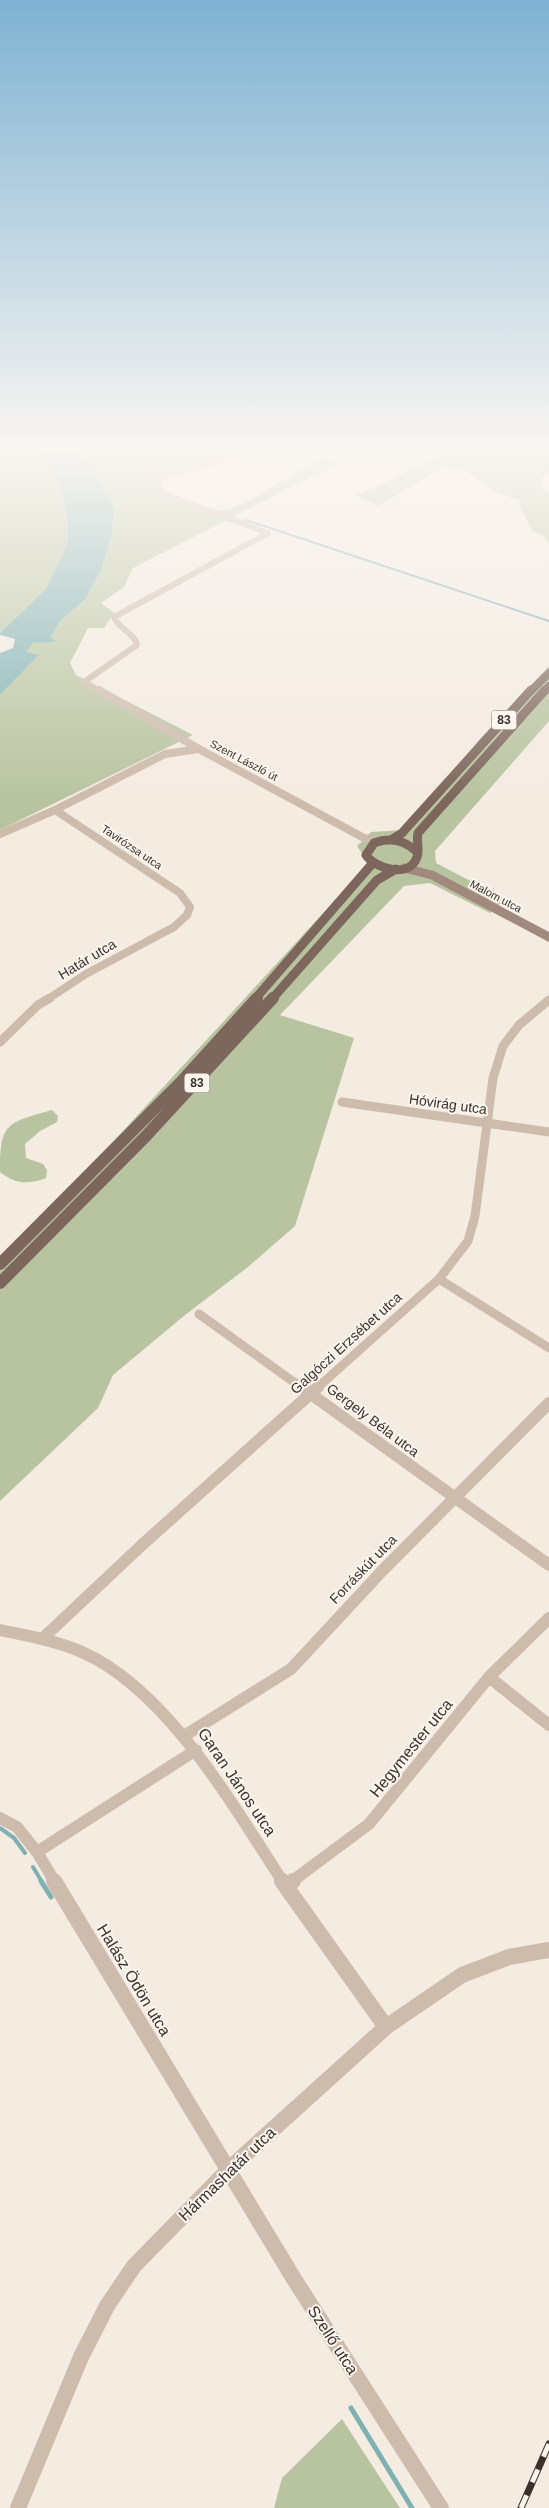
<svg xmlns="http://www.w3.org/2000/svg" width="549" height="2508" viewBox="0 0 549 2508" font-family="Helvetica,sans-serif">
	<style>
		.green { fill: #b8c4a0 }
		.water { fill: #7fb0b2 }
		.lines { fill: none; stroke-linecap: round; stroke-linejoin: round }
		.stream-far2 { stroke: #7fb0b2; stroke-width: 2 }
		.stream-far1 { stroke: #7fb0b2; stroke-width: 4 }
		.stream { stroke: #7fb0b2; stroke-width: 5 }
		.street-far4 { stroke: #cdbbac; stroke-width: 6 }
		.street-far3 { stroke: #cdbbac; stroke-width: 8 }
		.street-far2 { stroke: #cdbbac; stroke-width: 9 }
		.street-far1 { stroke: #cdbbac; stroke-width: 12 }
		.street { stroke: #cdbbac; stroke-width: 16 }
		.secondary { stroke: #a18a7d; stroke-width: 9 }
		.primary-far2 { stroke: #7d675c; stroke-width: 8 }
		.primary-far1 { stroke: #7d675c; stroke-width: 9 }
		.primary { stroke: #7d675c; stroke-width: 12 }
		.rail-casing { stroke: #3b302b; stroke-width: 7 }
		.rail { stroke: #fbf5ee; stroke-width: 5; stroke-dasharray: 14; stroke-linecap: butt }
		.labels { text-anchor: middle; dominant-baseline: central; stroke-width: 4; stroke-linejoin: round; paint-order: stroke }
		.far-street-label { font-size: 11px; fill: #3b302b; stroke: #fbf5ee }
		.shield { fill: #fbf5ee; stroke: #756b66; stroke-width: 1 }
		.shield-label { font-size: 12px; font-weight: bold; fill: #3b302b }
		.street-label { font-size: 14px; fill: #3b302b; stroke: #fbf5ee }
		.near-street-label { font-size: 16px; fill: #3b302b; stroke: #fbf5ee }
	</style>
	<rect width="100%" height="100%" fill="#f4ebe1"/>
	<path class="green" d="M0 449H42L64 499 68 524 67 544 46 589 0 633Z
		M76 449H283L164 479 160 487C177 497 205 511 225 510 242 509 304 467 322 456L338 463 133 568 124 587 101 603 114 613 104 628H88L70 663 76 675 193 735 0 830V695L38 656 26 652 34 641 47 643 57 640 50 637 62 619 85 600 100 572 112 535 114 508 95 475Z
		M440 449H549V472L542 477 543 488 549 493V543L541 534 533 532 519 505 522 501 498 493 466 471 444 466 379 506 356 495 391 480 443 453Z
		M549 666V721L435 851 436 863 505 899 490 913 430 883 404 886 280 1015 354 1038 295 1226 248 1267 185 1315 113 1375 98 1408 0 1501V1259L33 1229 369 863 357 846 371 832 404 830 478 741Z
		M52 1110 58 1116 57 1122 40 1131 25 1144 26 1158 43 1164 47 1170 46 1178C28 1185 15 1184 0 1172 0 1122 7 1123 52 1110Z
		M342 2419 400 2508H274L282 2478Z"/>
	<path class="water" d="M42 449H76L95 475 114 508 112 535 100 572 85 600 62 619 50 637 58 641 47 643 34 642 26 652 39 655 0 695V653L13 648 15 639 0 635V633L46 589 67 544 68 524 64 499Z"/>
	<g class="lines">
		<path class="stream-far2" d="M246 520 549 621"/>
		<path class="stream-far1" d="M0 1828 14 1838 25 1853
			M33 1867 42 1882"/>
		<path class="stream" d="M41 1881 51 1897
			M351 2408 412 2508"/>
		<path class="street-far4" d="M101 692 84 682 137 645C135 633 118 629 114 617L268 533 161 493 150 487V483L157 477 169 473 272 449"/>
		<path class="street-far3" d="M99 690 199 749 364 838 381 841
			M0 834 55 810 165 754 198 749
			M48 999 86 974 174 927 187 915 190 907 180 893 55 810"/>
		<path class="street-far2" d="M0 1042 38 1005 50 998
			M342 1102 549 1132
			M439 1279 549 1348
			M199 1314 302 1388
			M317 1388 439 1279 468 1241 475 1216 493 1078 503 1046 519 1025 549 1000"/>
		<path class="street-far1" d="M301 1387 549 1565
			M0 1630C28 1636 58 1641 84 1653 168 1691 234 1807 283 1882
			M42 1639 143 1544 318 1387
			M489 1677 549 1725
			M184 1736 291 1669 382 1571 549 1403
			M0 1818 17 1827 37 1852 55 1882
			M37 1852 196 1750
			M291 1882 369 1824 489 1677 549 1618"/>
		<path class="street" d="M54 1881 294 2279 441 2508
			M282 1881 386 2027
			M286 1886 293 1881
			M18 2508 81 2357 107 2306 134 2266 229 2169 386 2027 462 1975 509 1957 549 1950"/>
		<path class="secondary" d="M404 868 432 875 549 937"/>
		<path class="primary-far2" d="M530 692 549 673
			M544 692 549 686"/>
		<path class="primary-far1" d="M391 840 402 833 531 690
			M416 851C404 840 389 837 374 843L366 855C375 869 410 879 417 857 420 850 416 841 418 833L545 690
			M255 999 372 864
			M272 999 377 880 396 869"/>
		<path class="primary" d="M0 1264 181 1082 257 998
			M0 1283 146 1136 273 998"/>
		<defs>
			<path id="rail" d="M521 2508 549 2444"/>
		</defs>
		<use href="#rail" class="rail-casing"/>
		<use href="#rail" class="rail"/>
	</g>
	<linearGradient id="sky" x2="0" y2="1"><stop stop-color="#7eb2d2"/><stop offset="0.56" stop-color="#faf6f2"/><stop offset="1" stop-color="#faf6f2" stop-opacity="0"/></linearGradient>
	<rect width="549" height="800" fill="url(#sky)"/>
	<g class="labels">
		<g class="far-street-label">
			<text transform="translate(244 760) rotate(28)">Szent László út</text>
			<text transform="translate(132 847) rotate(34)">Tavirózsa utca</text>
			<text transform="translate(496 896) rotate(28)">Malom utca</text>
		</g>
		<g class="shield">
			<rect x="491.5" y="710.5" width="25" height="19" rx="4"/>
			<rect x="184.5" y="1073.5" width="25" height="19" rx="4"/>
		</g>
		<g class="shield-label">
			<text x="504" y="720">83</text>
			<text x="197" y="1083">83</text>
		</g>
		<g class="street-label">
			<text transform="translate(87 959) rotate(-31)">Határ utca</text>
			<text transform="translate(448 1104) rotate(8)">Hóvirág utca</text>
			<text transform="translate(346 1343) rotate(-42)">Galgóczi Erzsébet utca</text>
			<text transform="translate(373 1420) rotate(37)">Gergely Béla utca</text>
			<text transform="translate(363 1569) rotate(-46)">Forráskút utca</text>
		</g>
		<g class="near-street-label">
			<text transform="translate(411 1748) rotate(-51)">Hegymester utca</text>
			<text transform="translate(237 1782) rotate(56)">Garan János utca</text>
			<text transform="translate(134 1980) rotate(59)">Halász Ödön utca</text>
			<text transform="translate(227 2174) rotate(-44)">Hármashatár utca</text>
			<text transform="translate(333 2340) rotate(57)">Szellő utca</text>
		</g>
	</g>
</svg>
